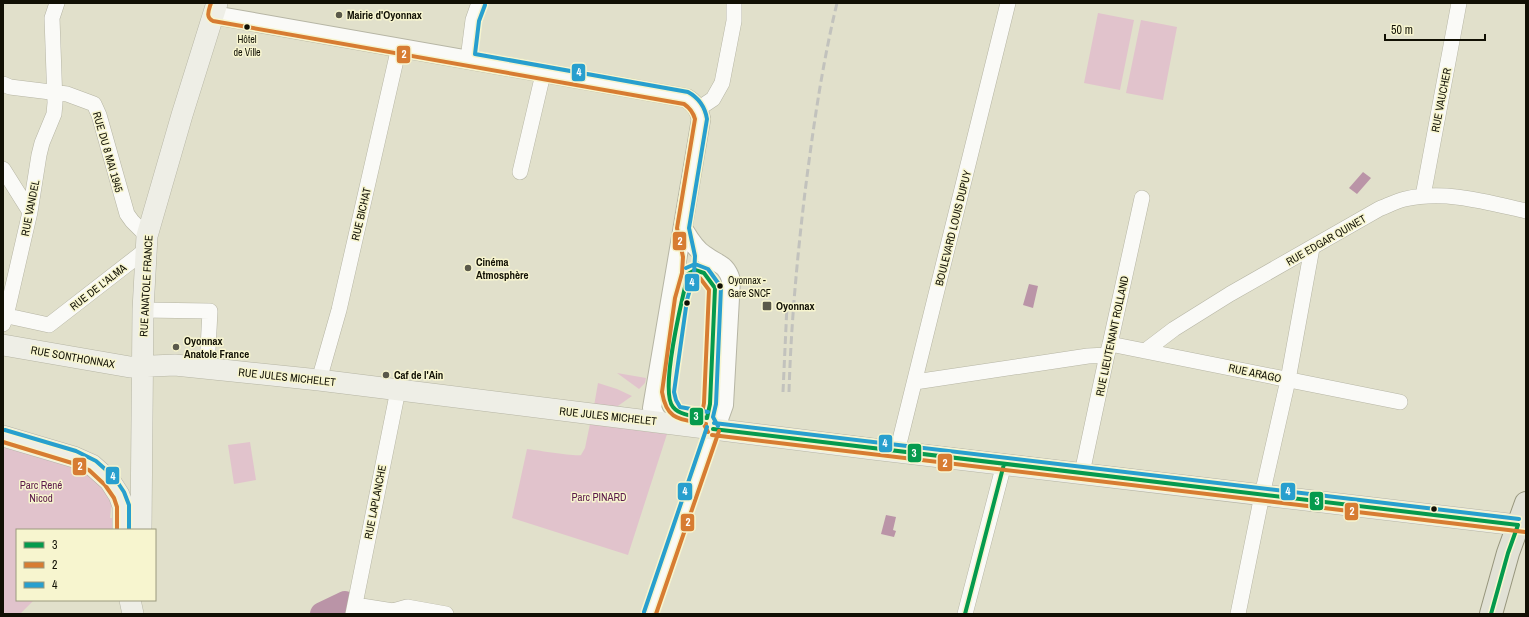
<svg xmlns="http://www.w3.org/2000/svg" width="1529" height="617" viewBox="0 0 1529 617" font-family="'Archivo Narrow',sans-serif">
	<style>
		.green { fill: #e1c3cc }
		.water { fill: #ba94a7 }
		.lines { fill: none; stroke-linecap: round; stroke-linejoin: round }
		.river { stroke: #ba94a7; stroke-width: 24 }
		.minor-casing { stroke: #b6b5a4; stroke-width: 16 }
		.tertiary-casing { stroke: #b6b5a4; stroke-width: 20 }
		.secondary-casing { stroke: #b6b5a4; stroke-width: 22 }
		.primary-casing { stroke: #96957c; stroke-width: 24 }
		.minor { stroke: #fafaf7; stroke-width: 15 }
		.tertiary { stroke: #fafaf7; stroke-width: 18 }
		.secondary { stroke: #eeeee6; stroke-width: 21 }
		.primary { stroke: #e1e1d5; stroke-width: 22 }
		.rail { stroke: #c2c2bd; stroke-width: 3; stroke-dasharray: 8 4; stroke-linecap: butt }
		.bus-1-casing { stroke: #f7f5cf; stroke-width: 7 }
		.bus-2-casing { stroke: #f7f5cf; stroke-width: 7 }
		.bus-3-casing { stroke: #f7f5cf; stroke-width: 7 }
		.bus-1 { stroke: #059a4d; stroke-width: 4 }
		.bus-2 { stroke: #d77c32; stroke-width: 4 }
		.bus-3 { stroke: #289fce; stroke-width: 4 }
		.poi-dot { fill: #5a594a; stroke: #f7f5cf; stroke-width: 1.5 }
		.bus-dot { fill: #111004; stroke: #f7f5cf; stroke-width: 1.5 }
		.labels { text-anchor: middle; dominant-baseline: central; stroke-width: 3; stroke-linejoin: round; paint-order: stroke }
		.bus-label { font-size: 10px; fill: #111004; stroke: #f7f5cf }
		.poi-label { font-size: 11px; font-weight: bold; fill: #111004; stroke: #f7f5cf; text-anchor: start }
		.street-label { font-size: 11px; fill: #111004; stroke: #f7f5cf }
		.park-label { font-size: 11px; fill: #5b1849; stroke: #f7f5cf }
		.line-badge { stroke: #f7f5cf; stroke-width: 1.5 }
		.badge-label { font-size: 11px; text-anchor: middle; font-weight: bold; fill: #fff }
	</style>
	<rect width="100%" height="100%" fill="#e1e0cb"/>
	<path class="green" d="M1098 13 1134 20 1120 90 1084 83Z
		M1141 20 1177 27 1163 100 1126 93Z
		M617 373 646 378 645 383 639 389Z
		M598 383 617 389 632 396 615 408 594 406Z
		M590 424 667 434 628 555 512 518 527 449C536 450 577 457 581 455L585 448Z
		M7 440 75 463 111 496 112 501 110 518H113V530H17V600H34L20 614H3V452Z
		M250 442 256 480 234 484 228 445Z"/>
	<path class="water" d="M1363 172 1371 178 1357 194 1349 188Z
		M1029 284 1038 286 1033 308 1023 305Z
		M886 515 896 517 893 530 896 531 894 537 881 534Z"/>
	<g class="lines">
		<path class="river" d="M322 614 345 603"/>
		<defs>
			<path id="minor" d="M468 59 473 20 479 3
				M3 84 10 87 67 94 94 104 99 115 127 214 132 221 147 236
				M698 109 713 99 722 83 734 21V3
				M3 169 30 212
				M520 172 543 74
				M1423 196 1459 3
				M143 310 210 311 207 368
				M3 315 49 325 147 249
				M3 324 6 316 30 212 39 155 42 143 54 114 55 103 52 18 57 3
				M1110 344 1400 402
				M1145 351 1174 329 1230 294 1379 209C1387 206 1396 201 1405 199 1446 190 1486 202 1526 211
				M319 380 339 310 399 47
				M915 382 1088 356 1107 355
				M897 452 1008 3
				M1082 473 1107 355 1110 344 1142 198
				M355 605 393 611 407 607 446 614
				M353 614 398 390
				M650 614 713 429
				M965 614 1004 464
				M1238 614 1262 495 1288 380 1312 248"/>
			<path id="tertiary" d="M214 15 686 98C695 103 699 109 701 119L652 408 655 415 660 422
				M683 228C689 238 695 249 705 255 718 265 726 263 731 280L724 405 719 419 713 429"/>
			<path id="secondary" d="M3 345 130 367 175 365 319 380 873 449 1526 526
				M3 436 74 457 92 465 110 481 119 495 123 506V530
				M141 530 143 310 147 236 182 115 217 3
				M130 600 133 614"/>
			<path id="primary" d="M1491 614 1508 553 1526 503"/>
		</defs>
		<use href="#minor" class="minor-casing"/>
		<use href="#tertiary" class="tertiary-casing"/>
		<use href="#secondary" class="secondary-casing"/>
		<use href="#primary" class="primary-casing"/>
		<use href="#minor" class="minor"/>
		<use href="#tertiary" class="tertiary"/>
		<use href="#secondary" class="secondary"/>
		<use href="#primary" class="primary"/>
		<path class="rail" d="M783 392 787 305
			M789 392C791 325 797 259 805 192 813 129 822 65 837 3"/>
		<defs>
			<path id="bus-1" d="M695 270 704 273 715 288 710 404 707 418C696 416 680 416 673 407 659 391 683 296 688 274Z
				M713 429 1518 525
				M965 614 1004 464
				M1491 614 1508 553 1518 525"/>
			<path id="bus-2" d="M211 3C209 10 205 17 213 21L684 104C690 108 693 112 695 119L677 228 683 257 682 273 675 298 662 392C667 422 681 419 706 424
				M692 278 695 276 700 278 709 290 704 403 701 419 708 432
				M712 435 1525 532
				M3 442 72 463 89 470 105 485 114 498 117 507V530
				M656 614 719 431"/>
			<path id="bus-3" d="M485 5 479 21 475 54 688 92C699 98 705 107 707 119L689 228 695 256 694 275 687 300 674 392 676 400 680 407 708 412
				M686 268 695 264 708 269 721 287 716 404 713 417 718 426
				M714 423 1519 519
				M5 430 76 451 96 461 114 477 124 492 129 505V530
				M644 612 707 427"/>
		</defs>
		<use href="#bus-1" class="bus-1-casing"/>
		<use href="#bus-2" class="bus-2-casing"/>
		<use href="#bus-3" class="bus-3-casing"/>
		<use href="#bus-1" class="bus-1"/>
		<use href="#bus-2" class="bus-2"/>
		<use href="#bus-3" class="bus-3"/>
	</g>
	<g class="poi-dot">
		<circle cx="339" cy="15" r="4"/>
		<circle cx="468" cy="268" r="4"/>
		<rect x="762" y="301" width="10" height="10" rx="2"/>
		<circle cx="176" cy="347" r="4"/>
		<circle cx="386" cy="375" r="4"/>
	</g>
	<g class="bus-dot">
		<circle cx="247" cy="27" r="3.5"/>
		<circle cx="720" cy="286" r="3.5"/>
		<circle cx="687" cy="303" r="3.5"/>
		<circle cx="1434" cy="509" r="3.5"/>
	</g>
	<g class="labels">
		<g class="bus-label">
			<text x="247" y="39">Hôtel<tspan x="247" dy="13">de Ville</tspan></text>
			<text x="728" y="280" text-anchor="start">Oyonnax -<tspan x="728" dy="13">Gare SNCF</tspan></text>
		</g>
		<g class="poi-label">
			<text x="347" y="15">Mairie d'Oyonnax</text>
			<text x="476" y="262">Cinéma<tspan x="476" dy="13">Atmosphère</tspan></text>
			<text x="776" y="306">Oyonnax</text>
			<text x="184" y="341">Oyonnax<tspan x="184" dy="13">Anatole France</tspan></text>
			<text x="394" y="375">Caf de l'Ain</text>
		</g>
		<g class="street-label">
			<text transform="translate(1441 100) rotate(-79)">RUE VAUCHER</text>
			<text transform="translate(108 152) rotate(74)">RUE DU 8 MAI 1945</text>
			<text transform="translate(30 208) rotate(-79)">RUE VANDEL</text>
			<text transform="translate(361 214) rotate(-77)">RUE BICHAT</text>
			<text transform="translate(953 228) rotate(-76)">BOULEVARD LOUIS DUPUY</text>
			<text transform="translate(1326 240) rotate(-30)">RUE EDGAR QUINET</text>
			<text transform="translate(146 286) rotate(-87)">RUE ANATOLE FRANCE</text>
			<text transform="translate(98 287) rotate(-38)">RUE DE L'ALMA</text>
			<text transform="translate(1112 336) rotate(-78)">RUE LIEUTENANT ROLLAND</text>
			<text transform="translate(73 357) rotate(10)">RUE SONTHONNAX</text>
			<text transform="translate(1255 373) rotate(12)">RUE ARAGO</text>
			<text transform="translate(287 377) rotate(6)">RUE JULES MICHELET</text>
			<text transform="translate(608 416) rotate(6)">RUE JULES MICHELET</text>
			<text transform="translate(375 502) rotate(-79)">RUE LAPLANCHE</text>
		</g>
		<g class="park-label">
			<text x="41" y="485">Parc René<tspan x="41" dy="13">Nicod</tspan></text>
			<text x="599" y="497">Parc PINARD</text>
		</g>
	</g>
	<g class="line-badge">
		<rect x="396" y="45" width="15" height="19" rx="4" fill="#d77c32"/>
		<rect x="571" y="63" width="15" height="19" rx="4" fill="#289fce"/>
		<rect x="672" y="231" width="15" height="20" rx="4" fill="#d77c32"/>
		<rect x="684" y="273" width="16" height="19" rx="4" fill="#289fce"/>
		<rect x="689" y="407" width="15" height="19" rx="4" fill="#059a4d"/>
		<rect x="878" y="434" width="15" height="19" rx="4" fill="#289fce"/>
		<rect x="907" y="443" width="15" height="20" rx="4" fill="#059a4d"/>
		<rect x="937" y="453" width="16" height="19" rx="4" fill="#d77c32"/>
		<rect x="72" y="457" width="15" height="19" rx="4" fill="#d77c32"/>
		<rect x="105" y="466" width="15" height="19" rx="4" fill="#289fce"/>
		<rect x="677" y="482" width="16" height="19" rx="4" fill="#289fce"/>
		<rect x="1280" y="482" width="16" height="19" rx="4" fill="#289fce"/>
		<rect x="1309" y="491" width="15" height="20" rx="4" fill="#059a4d"/>
		<rect x="1344" y="502" width="15" height="19" rx="4" fill="#d77c32"/>
		<rect x="680" y="513" width="15" height="19" rx="4" fill="#d77c32"/>
	</g>
	<g class="badge-label">
		<text x="404" y="58">2</text>
		<text x="579" y="76">4</text>
		<text x="680" y="245">2</text>
		<text x="692" y="286">4</text>
		<text x="696" y="420">3</text>
		<text x="885" y="447">4</text>
		<text x="914" y="457">3</text>
		<text x="945" y="467">2</text>
		<text x="80" y="470">2</text>
		<text x="113" y="480">4</text>
		<text x="685" y="495">4</text>
		<text x="1288" y="495">4</text>
		<text x="1317" y="505">3</text>
		<text x="1352" y="515">2</text>
		<text x="688" y="526">2</text>
	</g>
	<rect width="1529" height="617" fill="none" stroke="#111004" stroke-width="8"/>
	<rect x="16" y="529" width="140" height="72" fill="#f7f5cf" stroke="#9b997e"/>
	<rect x="24" y="542" width="20" height="6" fill="#059a4d" stroke="#9b997e"/>
	<text x="52" y="549" font-size="12" fill="#111004">3</text>
	<rect x="24" y="562" width="20" height="6" fill="#d77c32" stroke="#9b997e"/>
	<text x="52" y="569" font-size="12" fill="#111004">2</text>
	<rect x="24" y="582" width="20" height="6" fill="#289fce" stroke="#9b997e"/>
	<text x="52" y="589" font-size="12" fill="#111004">4</text>
	<path d="M1385 34v6h100v-6" fill="none" stroke="#111004" stroke-width="2"/>
	<text x="1391" y="34" font-size="12" fill="#111004" stroke="#f7f5cf" stroke-width="3" paint-order="stroke">50 m</text>
</svg>
